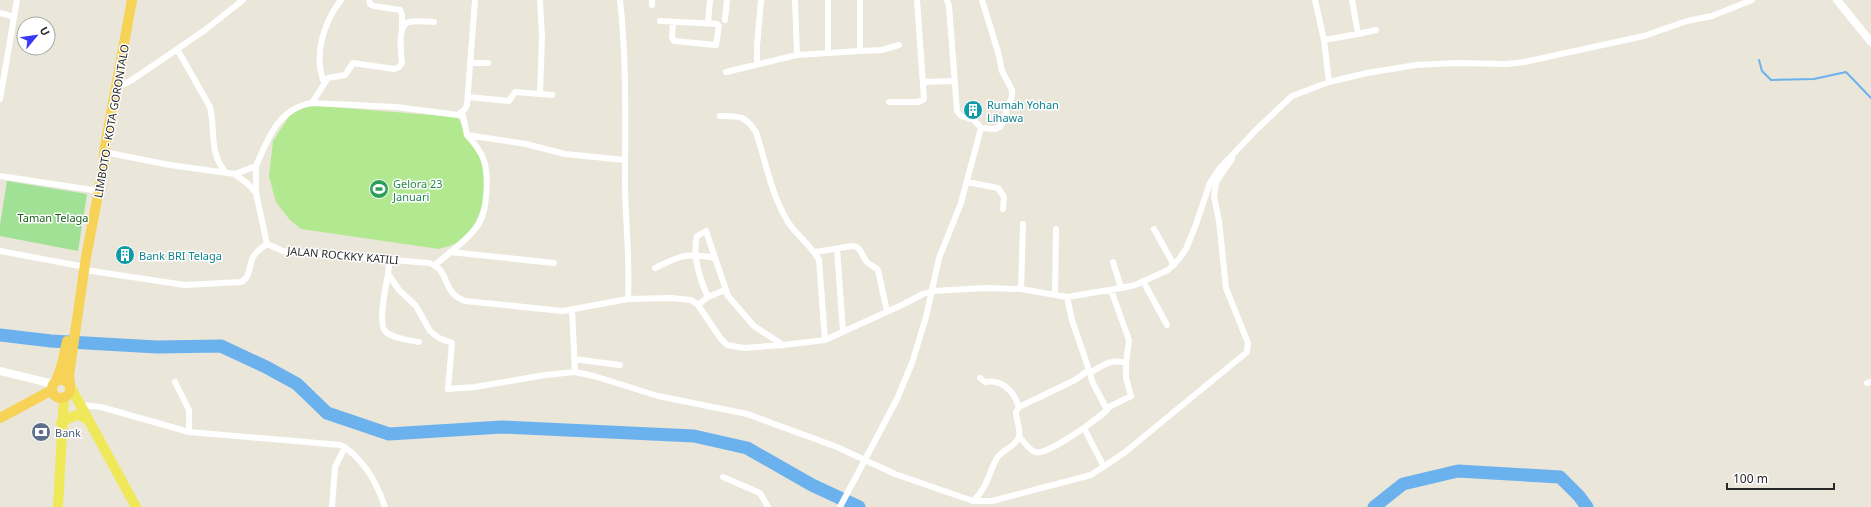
<svg xmlns="http://www.w3.org/2000/svg" width="1871" height="507" viewBox="0 0 1871 507" font-family="'Noto Sans',sans-serif">
	<style>
		.green { fill: #a0e195 }
		.pitch { fill: #b2e990 }
		.lines { fill: none; stroke-linecap: round; stroke-linejoin: round }
		.stream { stroke: #6bb1ed; stroke-width: 2 }
		.river { stroke: #6bb1ed; stroke-width: 13 }
		.minor { stroke: #fff; stroke-width: 6 }
		.tertiary { stroke: #fff; stroke-width: 8 }
		.primary { stroke: #efe959; stroke-width: 10 }
		.trunk { stroke: #f6d356; stroke-width: 10 }
		.labels { text-anchor: middle; dominant-baseline: central; stroke-width: 3; stroke-linejoin: round; paint-order: stroke }
		.culture-label { font-size: 11px; fill: #0d838f; stroke: #fff; text-anchor: start }
		.street-label { font-size: 11px; fill: #282828; stroke: #fff }
		.leisure-label { font-size: 11px; fill: #27864d; stroke: #fff; text-anchor: start }
		.park-label { font-size: 11px; fill: #1a621a; stroke: #fff }
		.service-label { font-size: 11px; fill: #4e5e75; stroke: #fff; text-anchor: start }
	</style>
	<rect width="100%" height="100%" fill="#eae6d9"/>
	<path class="green" d="M7 181 87 194 78 251 0 236V225Z"/>
	<path class="pitch" d="M306 105 457 117C463 126 479 145 483 155 492 182 482 225 459 242 453 245 445 247 439 249L301 229 290 220 276 202 269 176 273 141 290 115Z"/>
	<g class="lines">
		<path class="stream" d="M1759 60 1762 71 1771 80 1814 79 1846 72 1871 98"/>
		<path class="river" d="M0 335 51 341 157 347 221 346 266 367 297 384 327 413 389 434 502 427 694 436 747 448 812 485 859 507
			M1374 507 1403 484 1458 471 1560 477 1579 496 1587 507"/>
		<path class="minor" d="M369 0 370 4 374 6 400 10 402 15V29
			M620 0C627 62 625 126 625 189 626 226 630 262 628 299
			M652 0V5
			M795 0 797 55
			M828 0V52
			M860 0V51L882 50 899 45
			M1315 0 1324 40 1329 82
			M0 13 14 17
			M725 20 727 0
			M660 21 717 24 719 26 716 45 674 41 672 37 673 22
			M708 23 710 0
			M1358 34 1376 30
			M1324 40 1358 34 1352 0
			M177 49 210 107C216 132 208 151 226 173
			M470 63H488
			M757 64V46L761 0
			M726 72 797 55 860 51
			M324 82C313 55 324 22 341 0
			M924 82 955 81
			M115 88 132 80 205 30 243 0
			M540 94 552 95
			M468 97 509 101 515 92 540 94 542 36 540 0
			M0 99 17 0
			M889 102H918L924 99 917 0
			M312 103 328 78 345 75 353 63 394 69 399 67 402 63C401 54 397 25 409 22 416 20 427 22 434 22
			M462 112 467 135 526 144 565 154 625 160
			M720 116C741 117 743 114 756 132 766 163 771 194 788 222 798 237 811 245 819 260L825 340
			M981 128 995 129 1001 126 1012 96V90L1002 71 998 52 982 0
			M104 152 170 165 235 174 256 166C268 138 279 108 312 103L396 107 458 115 465 109 467 105 475 0
			M256 166V193L267 244
			M235 174 248 184 256 193
			M0 176 93 190
			M967 182 998 188 1004 197 1003 209
			M1154 229 1174 265
			M837 249 843 332
			M0 251 80 266
			M450 252 554 263
			M815 252 852 246C861 246 862 256 867 262 870 265 875 267 878 270L887 311
			M390 259 388 274 399 290 416 306 430 331 439 338 452 343 448 389 475 387 545 375 575 372 594 376 658 396 747 414 837 447 895 474 973 501C988 487 988 474 997 458 1002 450 1015 447 1019 437 1021 429 1016 420 1016 412L1019 407 1075 380 1089 370 1072 320 1067 297
			M1113 262 1121 288
			M435 265C450 252 467 241 478 225 487 213 489 176 484 161 481 151 474 143 467 135
			M655 268C681 255 686 253 715 258
			M85 270 185 285 241 282C251 277 248 267 253 257 256 252 261 248 267 244L283 251 429 263C452 271 440 292 465 301L563 311 628 299 671 298 691 300 698 305 721 339 727 345 744 348 783 345 825 340 902 305 923 294 933 291 986 288 1021 289 1067 297 1121 288 1135 285 1168 270 1179 259 1186 249 1195 227 1210 183 1219 169 1257 129 1292 96 1329 82 1367 73 1416 65 1456 63 1507 64 1524 62 1644 36 1687 21 1712 16 1752 0
			M388 274C386 286 377 325 386 332 394 339 409 340 419 342
			M1143 281 1167 325
			M1021 289 1023 224
			M1055 295 1056 229
			M708 297C700 280 692 255 697 236L706 231 728 296 754 326 783 345
			M698 305 708 297 725 290
			M572 309 575 372
			M574 359 620 365
			M1089 370 1092 381 1107 410
			M1090 373C1102 366 1111 358 1126 363
			M980 378 985 382C1002 379 1014 391 1019 407
			M1867 383 1871 382
			M81 405 101 407 189 432V410L175 382
			M189 432 341 445C364 459 377 483 385 507
			M1019 436C1023 441 1029 450 1035 452 1046 455 1074 434 1084 428
			M1104 467 1084 428 1105 412 1109 407 1131 396 1126 378V363L1129 340 1111 290
			M723 477 760 493 768 507
			M973 501H992L1091 475 1124 453 1247 352 1248 343 1226 288 1219 221 1214 197 1216 182 1232 159
			M332 507 335 467 345 447
			M840 507 897 399 912 363 926 317 939 258 961 203 981 128 974 120 961 116 957 111 949 6 947 0"/>
		<path class="tertiary" d="M1837 0 1871 42
			M0 371 53 384"/>
		<path class="primary" d="M70 386 136 507
			M61 423C74 416 76 411 89 421
			M58 507 64 397"/>
		<path class="trunk" d="M52 389a9 9 0 1 1 18 0a9 9 0 1 1-18 0Z
			M56 381 62 364 67 341
			M70 385 69 375 86 257 104 164V152L132 0
			M0 418 52 390"/>
	</g>
	<defs>
		<symbol id="building-disc" viewBox="-11 -11 22 22"><circle r="9.5" fill="#0f9aa8" stroke="#fff"/><path d="M-4-6H4V6H1V3H-1V6H-4ZM-2.5-4.3h1.7v1.8h-1.7ZM.8-4.3h1.7v1.8H.8ZM-2.5-1h1.7V.8h-1.7ZM.8-1h1.7V.8H.8Z" fill="#fff"/></symbol>
		<symbol id="stadium-disc" viewBox="-11 -11 22 22"><circle r="9.5" fill="#2e9e5b" stroke="#fff"/><path d="M0-5a6.5 5 0 1 0 0 10a6.5 5 0 1 0 0-10ZM-3.5-1.8h7v3.6h-7Z" fill="#fff"/></symbol>
		<symbol id="bank-disc" viewBox="-11 -11 22 22"><circle r="9.5" fill="#5c6f8a" stroke="#fff"/><path d="M-6-4H6V4H-6ZM0-2.3a2.3 2.3 0 1 0 0 4.6a2.3 2.3 0 1 0 0-4.6Z" fill="#fff"/></symbol>
	</defs>
	<g fill-rule="evenodd">
		<use href="#building-disc" x="962" y="99" width="22" height="22"/>
		<use href="#stadium-disc" x="368" y="178" width="22" height="22"/>
		<use href="#building-disc" x="114" y="244" width="22" height="22"/>
		<use href="#bank-disc" x="30" y="421" width="22" height="22"/>
	</g>
	<g class="labels">
		<g class="culture-label">
			<text x="987" y="104">Rumah Yohan<tspan x="987" dy="13">Lihawa</tspan></text>
			<text x="139" y="255">Bank BRI Telaga</text>
		</g>
		<g class="street-label">
			<text transform="translate(111 121) rotate(-80)">LIMBOTO - KOTA GORONTALO</text>
			<text transform="translate(343 255) rotate(5)">JALAN ROCKKY KATILI</text>
		</g>
		<g class="leisure-label">
			<text x="393" y="183">Gelora 23<tspan x="393" dy="13">Januari</tspan></text>
		</g>
		<g class="park-label">
			<text x="53" y="217">Taman Telaga</text>
		</g>
		<g class="service-label">
			<text x="55" y="432">Bank</text>
		</g>
	</g>
	<g transform="translate(36 36) rotate(61)"><circle r="19" fill="#ffffff" stroke="#a9a9a9"/>
	<path d="M0-3L7 15L0 10L-7 15Z" fill="#3a38f8"/>
	<text y="-6" font-size="11" font-weight="bold" text-anchor="middle" fill="#282828">U</text>
	</g>
	<path d="M1727 483v6h107v-6" fill="none" stroke="#282828" stroke-width="2"/>
	<text x="1733" y="483" font-size="12" fill="#282828" stroke="#ffffff" stroke-width="3" paint-order="stroke">100 m</text>
</svg>
